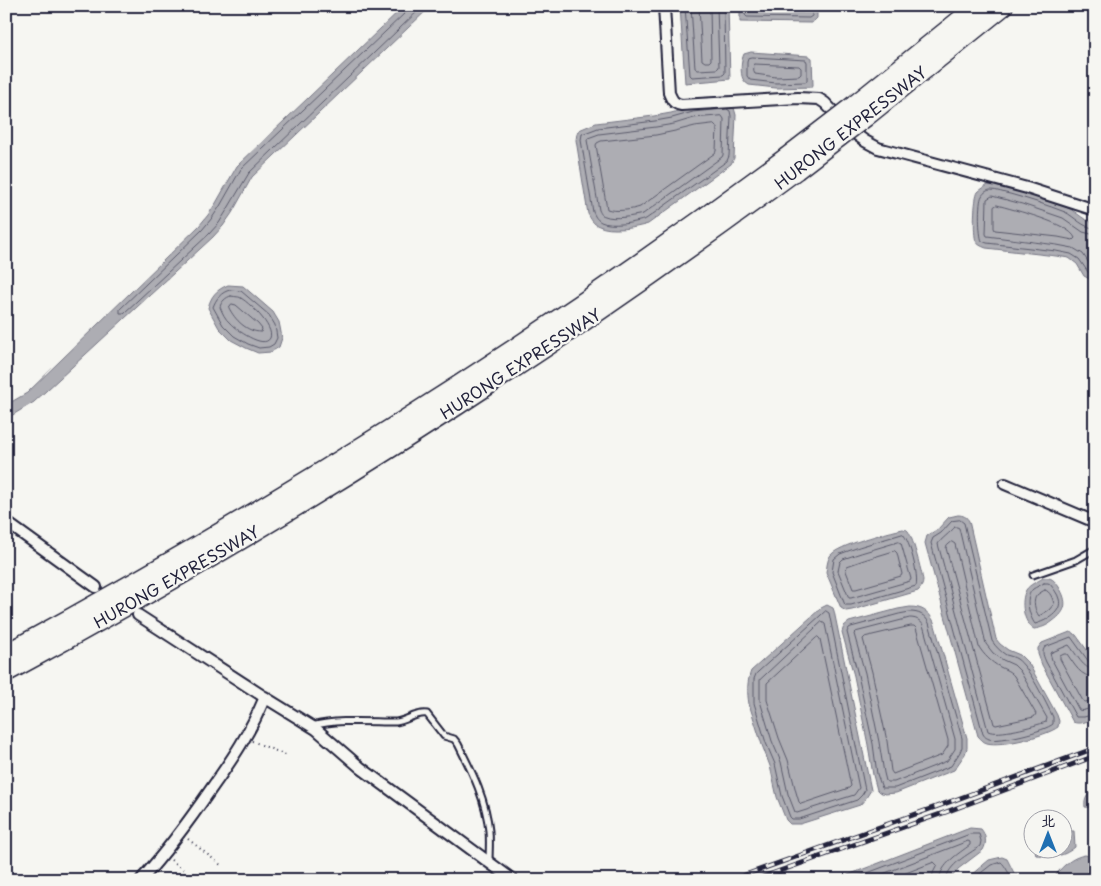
<svg xmlns="http://www.w3.org/2000/svg" width="1101" height="886" viewBox="0 0 1101 886" font-family="'Playpen Sans','LXGW WenKai TC',sans-serif">
	<style>
		.water { fill: #adadb3; stroke: #757583 }
		.lines { fill: none; stroke-linecap: round; stroke-linejoin: round }
		.shore { stroke: #5a5a6b; stroke-width: 1 }
		.lane-casing { stroke: #22223b; stroke-width: 9 }
		.street-casing { stroke: #22223b; stroke-width: 14 }
		.highway-casing { stroke: #22223b; stroke-width: 22 }
		.path { stroke: #22223b; stroke-width: 2; stroke-dasharray: 1 4; stroke-linecap: butt }
		.lane { stroke: #f6f6f2; stroke-width: 5 }
		.street { stroke: #f6f6f2; stroke-width: 10 }
		.highway { stroke: #f6f6f2; stroke-width: 19 }
		.rail-casing { stroke: #22223b; stroke-width: 5 }
		.rail { stroke: #f6f6f2; stroke-width: 3; stroke-dasharray: 9; stroke-linecap: butt }
		.highway-bridge-casing { stroke: #22223b; stroke-width: 22; stroke-linecap: butt }
		.highway-bridge { stroke: #f6f6f2; stroke-width: 19 }
		.labels { text-anchor: middle; dominant-baseline: central; stroke-width: 4.5; stroke-linejoin: round; paint-order: stroke }
		.street-label { font-size: 16px; fill: #22223b; stroke: #f6f6f2 }
	</style>
	<rect width="100%" height="100%" fill="#f6f6f2"/>
	<filter id="ink" filterUnits="userSpaceOnUse"><feTurbulence type="fractalNoise" baseFrequency=".02" numOctaves="2"/><feDisplacementMap in="SourceGraphic" scale="10" xChannelSelector="R" yChannelSelector="G"/><feConvolveMatrix kernelMatrix="1 2 1 2 8 2 1 2 1" color-interpolation-filters="sRGB"/></filter>
	<g filter="url(#ink)">
		<path class="water" d="M404 6H431L252 177 232 213 223 226 213 237 34 402 6 419V405L27 393 199 226 208 215 216 203 237 166Z
			M680 6H728L730 79 685 83Z
			M740 6H817V18L812 23 740 22Z
			M751 52 809 56 812 58 813 85 812 87 776 88 749 85C746 83 745 82 743 79 740 73 741 60 744 54Z
			M730 104 734 108 736 115 734 158 731 164 648 224C636 228 610 232 599 226 593 224 591 219 588 214L576 140 577 133 579 130 596 123 654 116 671 113 692 107Z
			M988 185C1005 185 1029 195 1045 200 1053 203 1061 205 1068 208 1077 212 1085 222 1095 223V282L1084 276 1077 264 1069 258 1056 256 986 248C981 246 978 245 976 241 973 234 974 198 978 192 981 189 985 187 988 185Z
			M228 285 243 286 273 312 279 322 280 327 282 338 279 347 271 352 258 353 246 348 231 340 219 328 208 308C211 296 216 290 228 285Z
			M958 515C963 515 967 517 969 521L996 639 1000 644 1008 650 1020 655 1029 664 1057 715 1059 721 1058 727C1046 736 1001 747 987 743 983 742 981 739 978 736L925 543 927 536 930 534 938 529 949 517Z
			M903 529C905 530 906 529 907 530 912 533 922 574 923 580 923 585 921 588 918 591L852 610 846 611 841 608 826 572C827 567 827 561 830 556 837 545 889 532 903 529Z
			M1043 578C1052 577 1054 580 1059 587 1068 602 1067 611 1053 621 1047 626 1041 628 1034 629 1023 623 1020 601 1026 590 1030 584 1037 582 1043 578Z
			M827 605 833 608 834 611 871 790 866 798 860 805 800 824H790L786 820 777 797 770 766 762 745 749 704C747 693 747 681 751 671L821 608Z
			M910 607C921 607 929 611 934 622L967 738V748L965 754 954 770 896 793 885 794 879 792 877 790 873 775 868 745 854 676 842 632 844 626 849 622 898 609Z
			M1070 632 1073 633 1076 635 1095 661V718C1088 721 1080 725 1073 722L1042 665 1038 654V648L1042 643Z
			M1095 790V808L1085 807C1084 799 1087 794 1095 790Z
			M970 828 981 829C986 835 987 843 983 850L958 869 950 880H835Z
			M1064 831H1074L1075 847C1061 859 1051 856 1036 855L1035 849 1064 848Z
			M1085 855 1090 856 1095 861V880H1053C1059 868 1072 857 1085 855Z
			M1002 857 1007 859 1014 873 1024 880H965L989 860Z"/>
		<g class="lines">
			<path class="shore" d="M407 6 406 12 241 169 220 206 212 218 202 230 120 309V313H124L209 234 219 223 227 210 249 173 423 6
				M685 6 690 75 692 77 723 75 725 73 724 6
				M691 6 695 68 698 70 717 69 719 67 717 6
				M699 6 702 60 705 62H709L711 60 710 6
				M745 6V15L747 17 809 18 812 16V6
				M751 6V9L753 11 803 12 806 10V6
				M752 57 806 60 807 62V81L805 82 776 83 750 80 747 76V61L748 58Z
				M754 64 799 66 801 68V74L799 76 776 77 755 74 754 72Z
				M727 109 730 111 731 116 729 156 727 161 646 219C635 223 611 227 601 222 596 219 595 216 593 212L581 140 582 134 598 128 655 121 672 118 693 112Z
				M722 116 724 119 723 155 722 157 643 214C635 216 613 220 605 216 601 215 601 214 599 210L587 140 588 138 599 134 656 127 674 124 694 118Z
				M714 124 717 127 716 151 715 153 640 207C631 210 616 212 607 209L596 145 597 143 601 141 656 135 675 131 695 126Z
				M997 205C1014 210 1069 223 1075 238L1073 240 1058 237 995 230 994 228V207Z
				M1095 228C1083 228 1075 217 1065 212 1047 205 1028 199 1010 194 1004 193 997 190 991 190 988 190 984 192 982 196 978 202 979 235 982 241L987 243 1056 251 1071 254 1079 259 1088 272 1095 277
				M1095 235 1083 232 1063 218 1022 204 992 196 987 199 986 234 987 236 1057 245 1073 248 1083 254 1092 268 1095 270
				M230 290 241 291 269 315 275 325 277 338 274 344 269 347 259 348 248 344 234 336 223 325 213 307C216 299 221 292 230 290Z
				M231 296C231 296 238 297 239 297 248 301 275 327 270 338 264 350 235 329 230 323 225 319 222 312 220 307 221 302 226 297 231 296Z
				M232 304 236 305 258 324 262 329 261 332C247 332 235 320 229 308Z
				M960 520 964 523 992 641C996 647 1000 651 1006 655 1010 656 1014 657 1017 659 1029 667 1046 703 1053 717V724C1045 731 1000 742 989 739 985 737 985 737 983 734L931 543 933 538 941 533 952 521Z
				M955 527H957L959 528 986 644 993 653 1003 660 1014 665 1020 671 1047 718 1046 722C1034 726 998 736 988 731L938 544C940 540 951 532 955 527Z
				M903 534C910 541 919 576 916 586L851 605H845L832 572 834 559 840 554 859 547Z
				M899 542 901 543 911 579 910 581 851 598H849L838 571 840 562 843 559 861 553Z
				M952 542 955 544 979 647C984 655 991 662 1000 667 1006 670 1010 671 1014 676L1036 714 1034 717 996 725 994 724 946 548 947 546Z
				M895 551 897 553 902 574 901 576 856 589H853L846 571 847 566 864 560Z
				M1044 583H1048L1050 584C1053 588 1058 594 1059 599 1063 612 1046 621 1035 624 1029 616 1024 597 1033 589 1036 587 1041 585 1044 583Z
				M1045 590C1050 591 1053 599 1054 604L1049 610 1039 616C1035 611 1032 600 1037 595 1038 594 1044 590 1045 590Z
				M826 611 829 613 865 790 862 795 857 800 799 819H792L790 817 782 796 775 764 766 743 754 703V679L756 674Z
				M910 612C919 612 925 615 929 623L962 738V747L960 752 951 766 895 788H882L877 774 873 744 858 675 847 632 849 628 851 627 899 614Z
				M910 618C916 618 920 620 923 625L955 739V749L947 761 894 782H888L886 781 884 773 879 742 865 673 854 634 856 632Z
				M822 622 825 624 859 788 854 795 797 813 795 812 788 794 781 762 772 741 760 701V680Z
				M911 626H914L916 628 948 740V746L942 755 893 774 891 771 887 741 872 672 863 639 865 637Z
				M818 637 820 639 851 786 849 788 801 804 799 802 796 792 788 760 779 738 767 700V683L816 638Z
				M1095 664 1089 662 1071 637 1045 647C1041 652 1044 657 1046 662L1076 717H1084L1095 714
				M1095 670C1082 669 1077 654 1069 645L1050 653 1052 660 1079 710C1084 712 1090 707 1095 707
				M1095 677C1080 677 1075 665 1067 654H1064L1060 656V659L1083 701 1085 702 1095 700
				M849 880 970 834H979L981 841 980 846C968 855 948 864 946 880
				M867 880 968 841 970 842V845C958 854 941 864 939 880
				M888 880 934 862 937 865 933 873 932 880
				M972 880 991 865 1001 862C1006 866 1008 874 1014 880"/>
			<defs>
				<path id="lane" d="M1033 575 1076 560 1095 549
					M312 726C339 719 368 722 396 722 406 721 417 712 427 714L444 736 454 739 458 744C472 772 486 799 489 831 490 842 489 852 489 863"/>
				<path id="street" d="M664 6 669 93C672 100 673 103 681 105L798 98 819 99 825 103 853 132 865 141 878 148 1027 188 1095 210
					M1005 484 1095 522
					M6 522 96 587
					M138 615 269 700 316 729 361 768 513 880
					M141 880C167 851 189 821 211 789 233 758 250 733 265 697"/>
				<path id="highway" d="M855 105 978 6
					M865 117 1003 6
					M6 654C277 507 539 342 786 158
					M6 672C281 524 545 356 796 170"/>
			</defs>
			<use href="#lane" class="lane-casing"/>
			<use href="#street" class="street-casing"/>
			<use href="#highway" class="highway-casing"/>
			<path class="path" d="M252 741 288 756
				M188 839 222 866
				M171 860 190 875"/>
			<use href="#lane" class="lane"/>
			<use href="#street" class="street"/>
			<use href="#highway" class="highway"/>
			<defs>
				<path id="rail" d="M731 880 944 804 1095 748
					M754 880 946 812 1095 756"/>
			</defs>
			<use href="#rail" class="rail-casing"/>
			<use href="#rail" class="rail"/>
			<defs>
				<path id="highway-bridge" d="M786 158 855 105
					M796 170 865 117"/>
			</defs>
			<use href="#highway-bridge" class="highway-bridge-casing"/>
			<use href="#highway-bridge" class="highway-bridge"/>
		</g>
	</g>
	<g class="labels">
		<g class="street-label">
			<text transform="translate(850 127) rotate(-38)">HURONG EXPRESSWAY</text>
			<text transform="translate(520 363) rotate(-33)">HURONG EXPRESSWAY</text>
			<text transform="translate(176 576) rotate(-30)">HURONG EXPRESSWAY</text>
		</g>
	</g>
	<rect width="1101" height="886" fill="none" stroke="#f6f6f2" stroke-width="25"/>
	<rect x="12" y="12" width="1076" height="861" fill="none" stroke="#22223b" stroke-width="2" filter="url(#ink)"/>
	<g transform="translate(1048 834)"><circle r="24" fill="#f6f6f2" stroke="#a1a1a9"/>
	<path d="M0-4L9 19L0 12L-9 19Z" fill="#1f6fb2"/>
	<text y="-8" font-size="14" font-weight="bold" text-anchor="middle" fill="#22223b">北</text>
	</g>
</svg>
